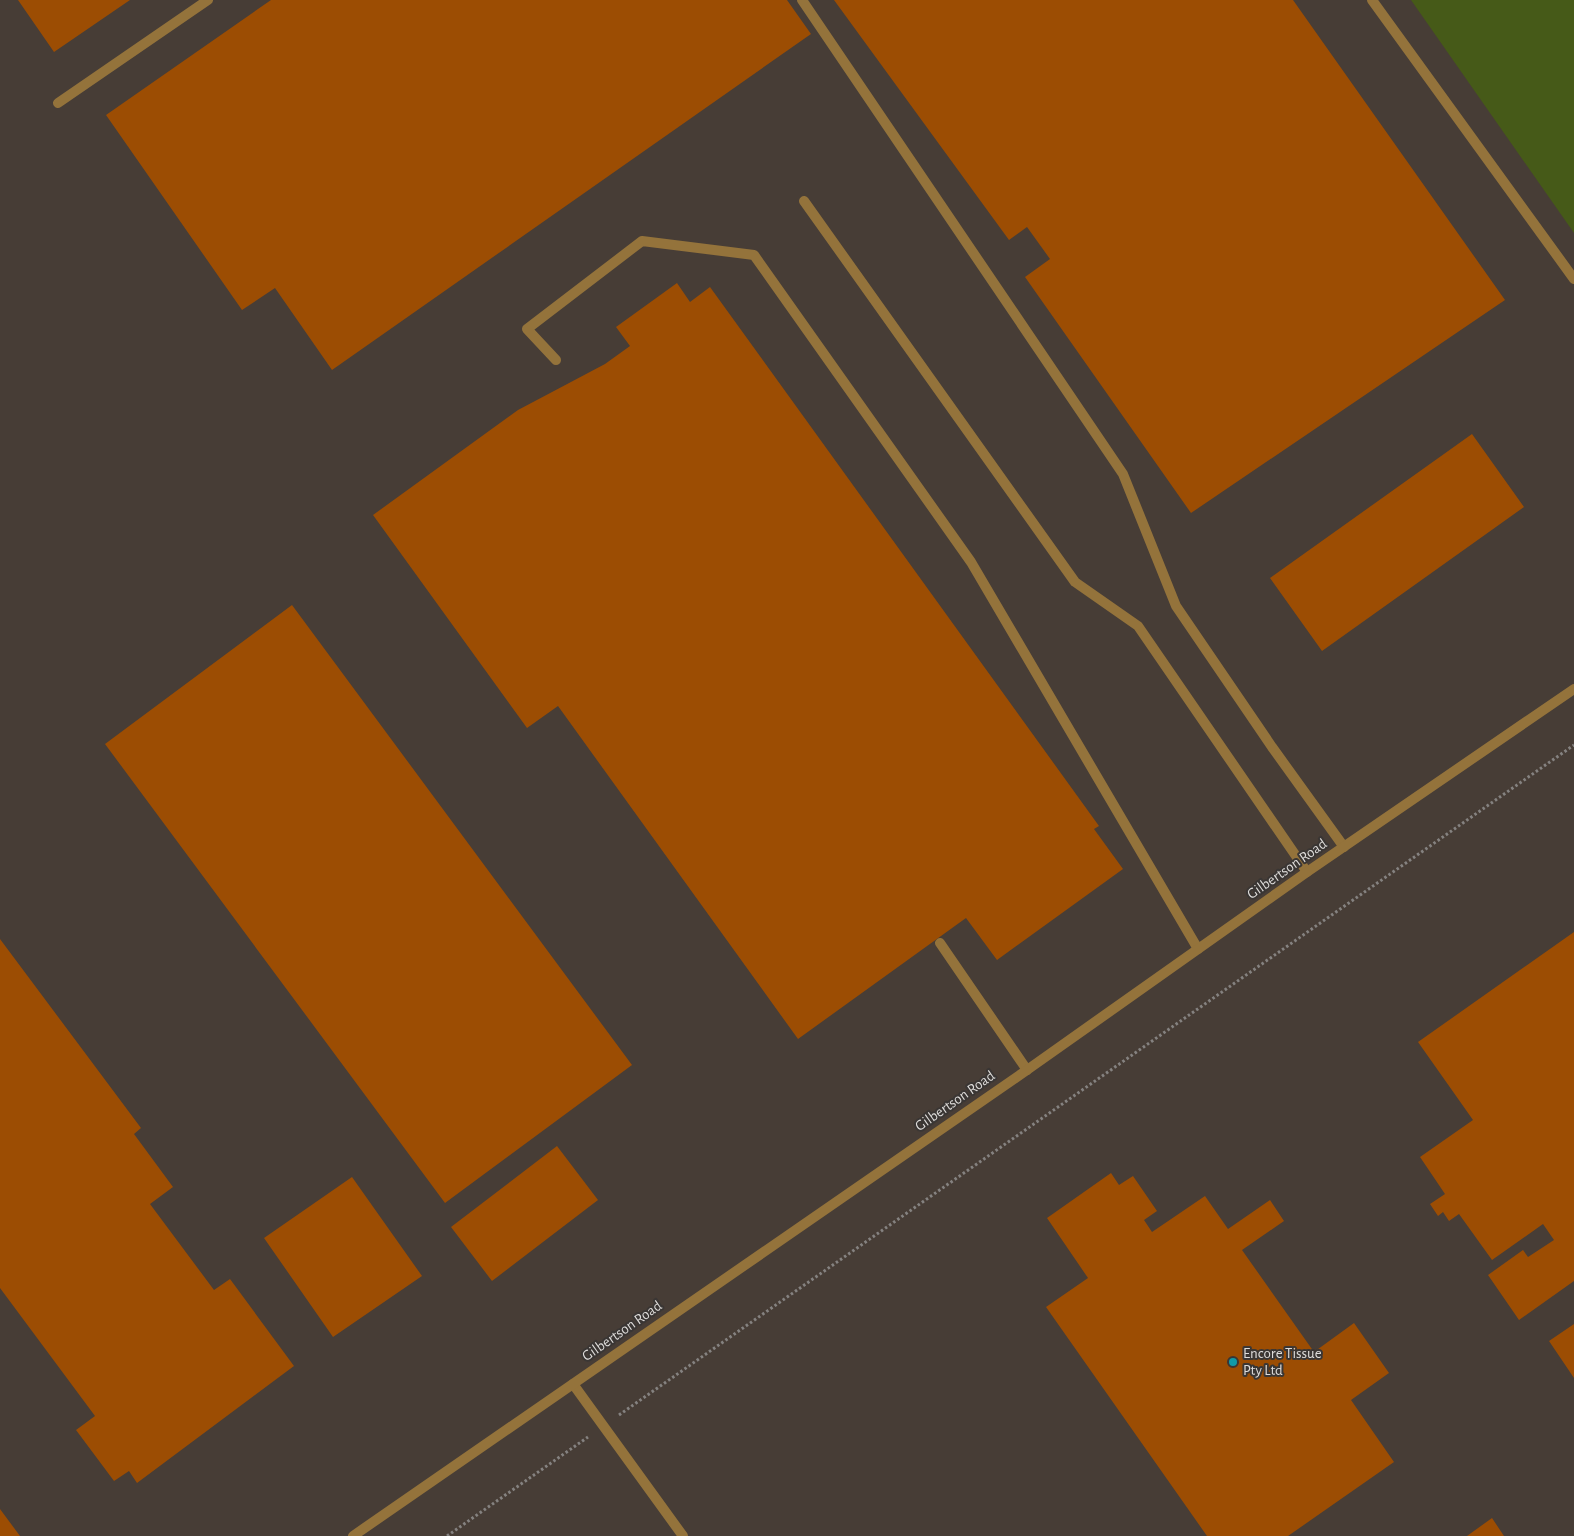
<svg xmlns="http://www.w3.org/2000/svg" width="1574" height="1536" viewBox="0 0 1574 1536" font-family="'Alegreya Sans',sans-serif">
	<style>
		.built { fill: #473d36 }
		.green { fill: #465a18 }
		.building { fill: #9c4d03 }
		.lines { fill: none; stroke-linecap: round; stroke-linejoin: round }
		.path { stroke: #858280; stroke-width: 3; stroke-dasharray: 2.5 2.5; stroke-linecap: butt }
		.lane { stroke: #94733b; stroke-width: 10 }
		.street { stroke: #94733b; stroke-width: 10 }
		.culture-dot { fill: #0f9aa8; stroke: #3a3634; stroke-width: 2 }
		.labels { text-anchor: middle; dominant-baseline: central; stroke-width: 4; stroke-linejoin: round; paint-order: stroke }
		.street-label { font-size: 15px; fill: #dedcda; stroke: #3a3634 }
		.poi-label { font-size: 15px; fill: #dedcda; stroke: #3a3634; text-anchor: start }
	</style>
	<rect width="100%" height="100%" fill="#3a3634"/>
	<path class="built" d="M0 0H1574V1536H0Z"/>
	<path class="green" d="M1411 0H1574V233Z"/>
	<path class="building" d="M18 0H130L54 52Z
		M271 0H787L811 34 332 370 275 288 242 310 106 115Z
		M834 0H1293L1505 300 1191 513 1025 277 1050 259 1027 227 1009 240Z
		M677 283 690 302 710 287 1099 826 1094 829 1123 869 997 960 966 918 798 1039 558 706 527 728 373 515 518 410 605 364 630 346 616 327Z
		M1472 434 1524 507 1322 651 1270 578Z
		M292 605 632 1065 445 1203 105 744Z
		M1574 932V1281L1519 1320 1488 1275 1523 1250 1528 1257 1554 1240 1543 1224 1492 1260 1459 1214 1449 1221 1443 1212 1438 1216 1430 1204 1445 1194 1420 1157 1473 1120 1418 1042Z
		M0 939 141 1128 134 1134 173 1187 150 1204 214 1290 230 1279 294 1366 137 1483 129 1471 114 1481 76 1430 95 1416 0 1288Z
		M557 1146 598 1200 492 1281 451 1227Z
		M1111 1173 1119 1185 1133 1176 1157 1211 1144 1220 1152 1232 1205 1196 1228 1229 1270 1200 1284 1221 1242 1250 1314 1352 1354 1323 1389 1373 1351 1400 1394 1462 1288 1536H1207L1046 1307 1088 1278 1047 1218Z
		M352 1177 422 1276 333 1337 264 1238Z
		M1574 1324V1378L1549 1341Z
		M0 1509 20 1536H0Z
		M1492 1518 1504 1536H1467Z"/>
	<g class="lines">
		<path class="path" d="M619 1415 1574 745
			M447 1536 588 1437"/>
		<path class="lane" d="M802 0 1123 474 1176 606 1272 747 1344 847
			M1372 0 1574 279
			M58 103 208 0
			M804 201 1075 582 1138 626 1307 872
			M556 360 527 329 642 241 754 255 971 562 1198 949
			M940 943 1027 1070
			M573 1384 683 1536"/>
		<path class="street" d="M353 1536 1027 1070 1307 872 1574 689"/>
	</g>
	<circle class="culture-dot" cx="1233" cy="1362" r="5"/>
	<g class="labels">
		<g class="street-label">
			<text transform="translate(1287 869) rotate(-35)">Gilbertson Road</text>
			<text transform="translate(955 1101) rotate(-35)">Gilbertson Road</text>
			<text transform="translate(622 1331) rotate(-35)">Gilbertson Road</text>
		</g>
		<g class="poi-label">
			<text x="1243" y="1353">Encore Tissue<tspan x="1243" dy="17">Pty Ltd</tspan></text>
		</g>
	</g>
</svg>
